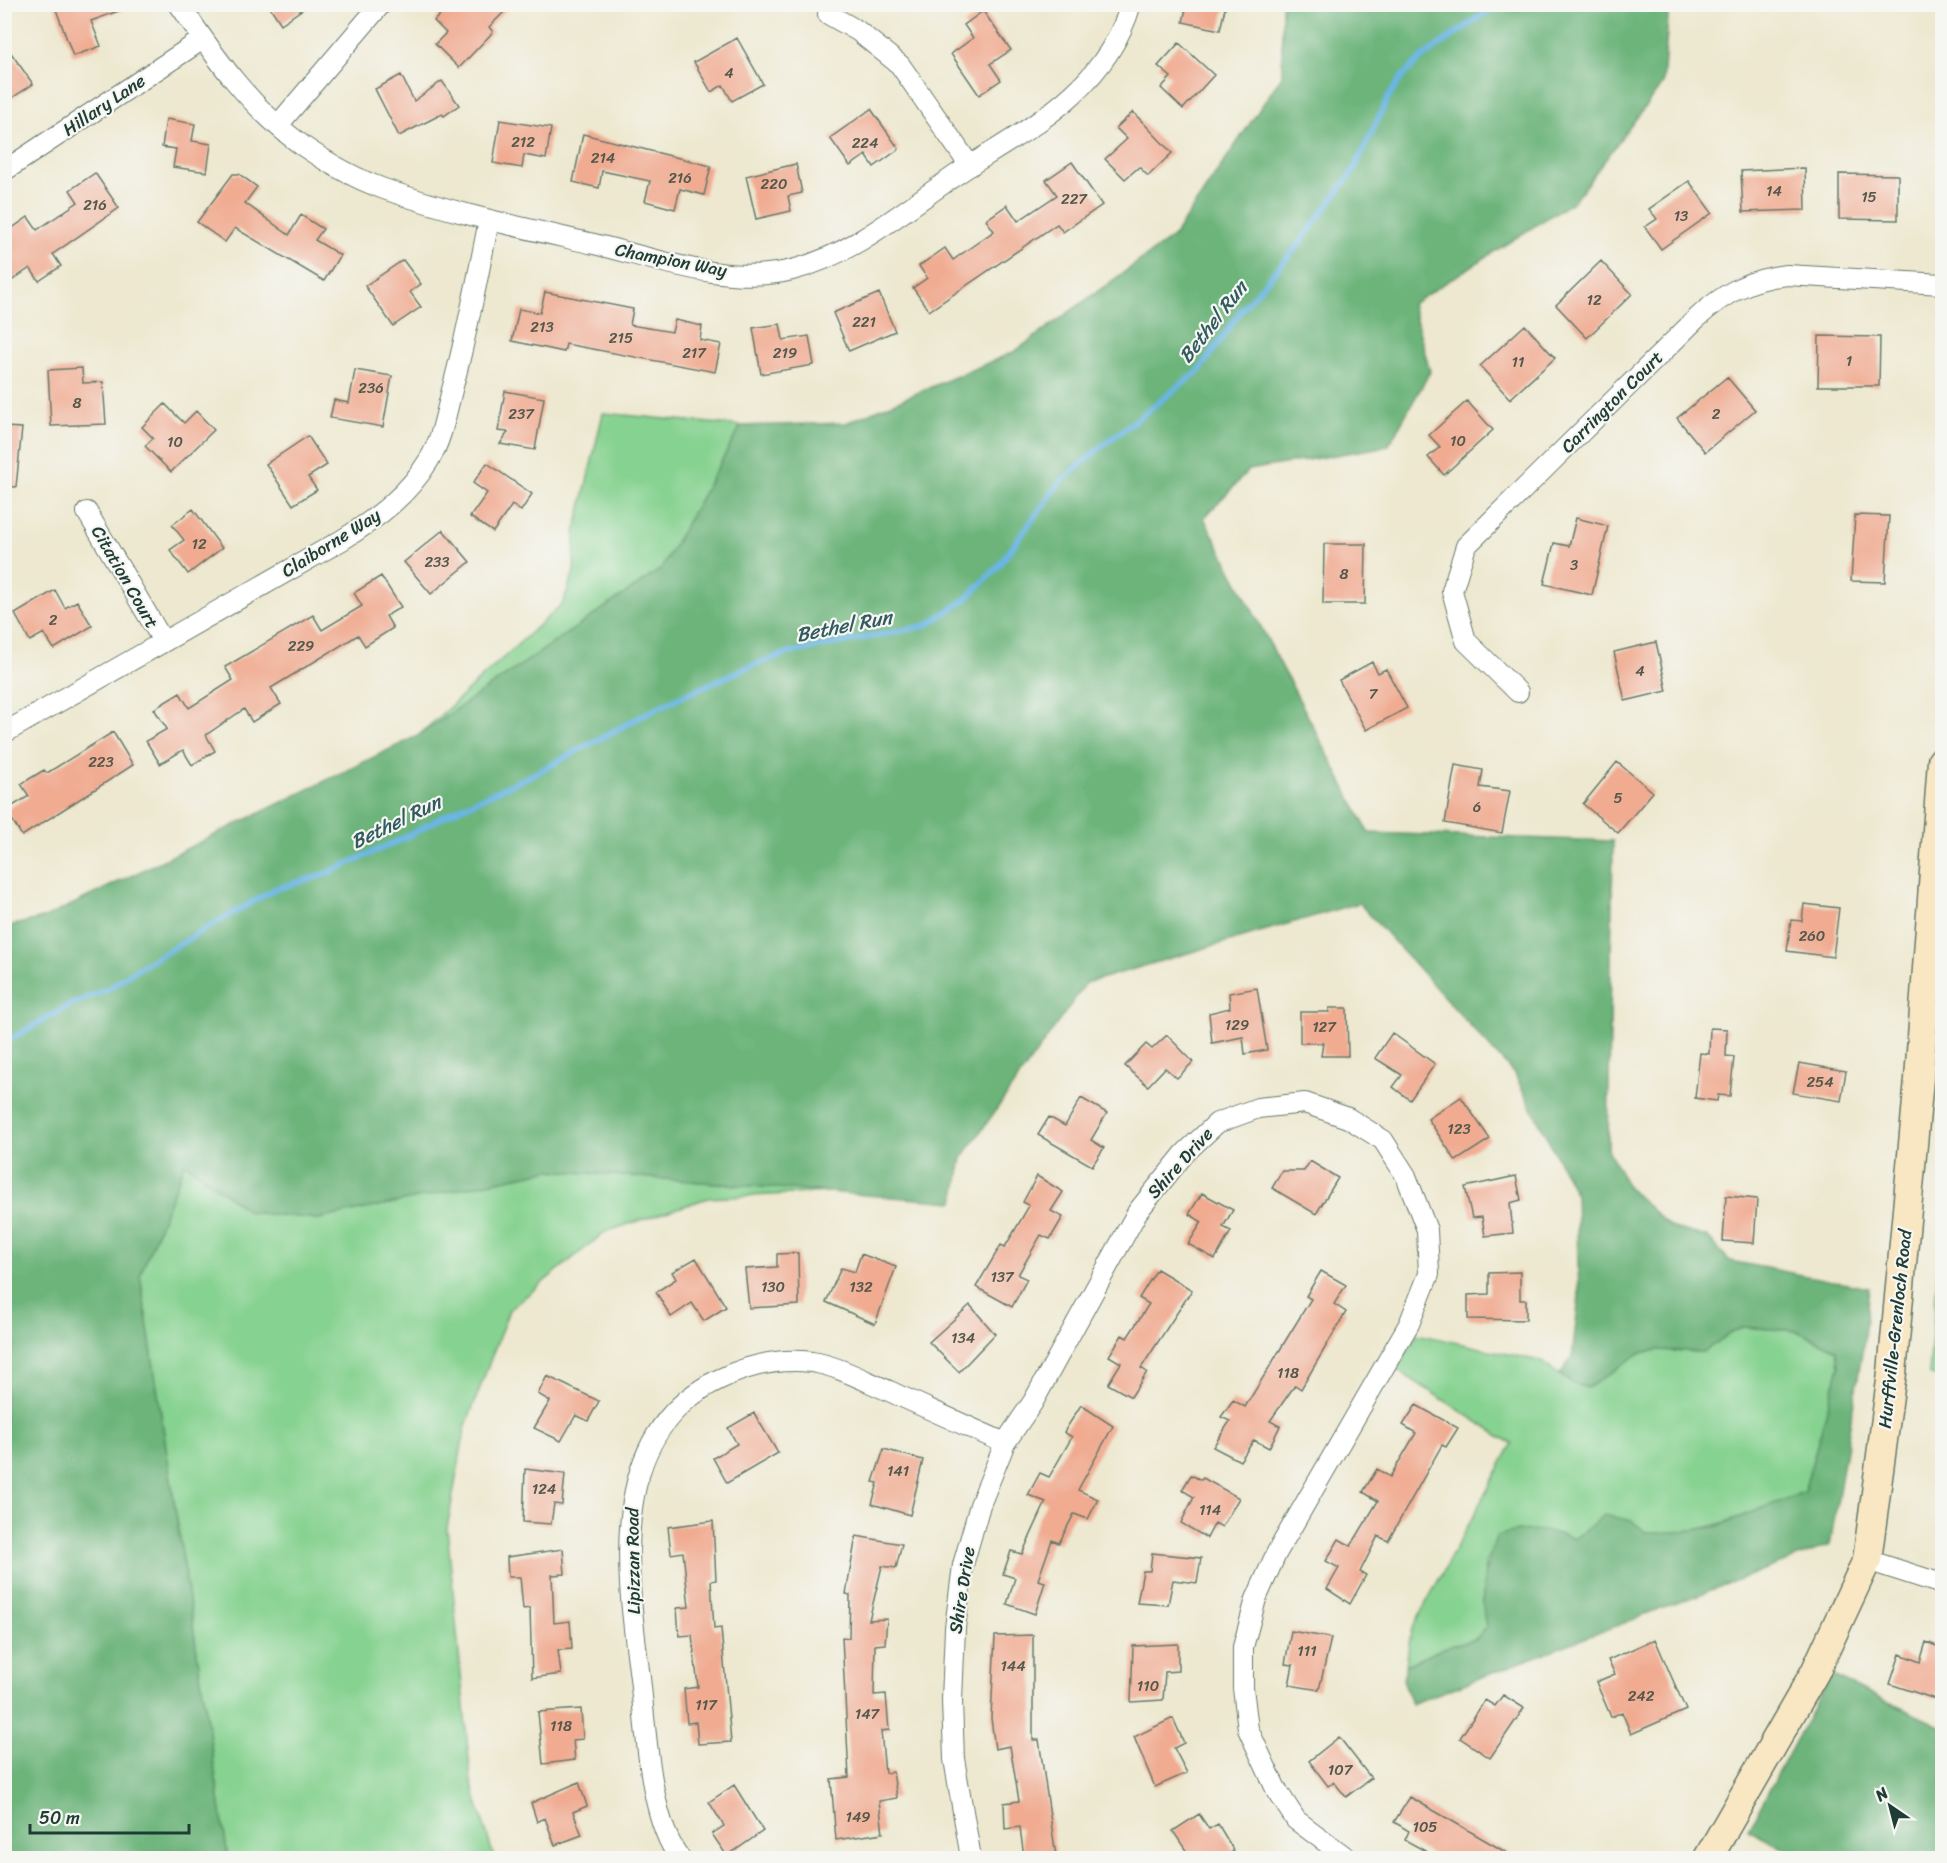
<svg xmlns="http://www.w3.org/2000/svg" width="1947" height="1863" viewBox="0 0 1947 1863" font-family="Sriracha,sans-serif">
	<style>
		.green { fill: #86d290; stroke: #528862; stroke-width: 1.5 }
		.forest { fill: #6cb47a; stroke: #467857; stroke-width: 1.5 }
		.lines { fill: none; stroke-linecap: round; stroke-linejoin: round }
		.stream { stroke: #6bb6e4; stroke-width: 6 }
		.building { fill: #f0ab91 }
		.minor-casing { stroke: #67796a; stroke-width: 22 }
		.secondary-casing { stroke: #67796a; stroke-width: 31 }
		.minor { stroke: #fff; stroke-width: 20 }
		.secondary { stroke: #f9e7c3; stroke-width: 28 }
		.labels { text-anchor: middle; dominant-baseline: central; stroke-width: 4.5; stroke-linejoin: round; paint-order: stroke }
		.number-label { font-size: 15px; fill: #53584b }
		.street-label { font-size: 18px; fill: #1f3d34; stroke: #f6f6f2 }
		.water-label { font-size: 20px; font-style: italic; fill: #325b60; stroke: #f6f6f2 }
	</style>
	<rect width="100%" height="100%" fill="#f6f6f2"/>
	<filter id="ink" filterUnits="userSpaceOnUse"><feTurbulence type="fractalNoise" baseFrequency=".0167" numOctaves="2"/><feDisplacementMap in="SourceGraphic" scale="12" xChannelSelector="R" yChannelSelector="G"/><feConvolveMatrix kernelMatrix="1 2 1 2 8 2 1 2 1" color-interpolation-filters="sRGB"/></filter>
	<filter id="wash" filterUnits="userSpaceOnUse"><feTurbulence type="fractalNoise" baseFrequency=".008" numOctaves="4" result="noise"/><feDisplacementMap in="SourceGraphic" scale="24" xChannelSelector="R" yChannelSelector="G"/><feGaussianBlur stdDeviation="1.35" result="paint"/><feColorMatrix in="noise" values="0 0 0 0 0 0 0 0 0 0 0 0 0 0 0 0 0 1.4 0 .05"/><feComposite in="paint" operator="in"/></filter>
	<g filter="url(#wash)">
		<rect width="100%" height="100%" fill="#ede8cf"/>
		<path class="green" d="M603 413 741 426 661 569 419 735 563 603 574 571 575 533Z
			M185 1162 249 1212 318 1219 550 1170 830 1192 708 1198 605 1232 509 1310 465 1428 447 1528 471 1781 494 1858H228L140 1275Z
			M1942 1222V1379L1929 1374Z
			M1744 1327 1797 1331 1837 1350 1839 1367 1804 1492C1769 1506 1683 1544 1647 1532 1642 1530 1636 1524 1632 1521L1588 1529 1574 1539 1556 1533 1485 1561 1483 1596 1486 1627 1476 1639 1446 1647 1406 1665 1411 1631 1512 1444 1397 1370 1417 1334 1540 1361 1571 1383 1588 1388 1640 1353 1657 1350 1703 1352 1729 1334Z"/>
		<path class="forest" d="M1282 5H1669L1663 83 1574 201 1412 304 1430 372 1388 446 1249 470 1204 518 1369 833 1613 841 1608 1149 1628 1187 1670 1227 1707 1237 1730 1261 1869 1288 1863 1347 1830 1545 1411 1704 1403 1679 1406 1665 1446 1647 1476 1639 1486 1627C1479 1595 1483 1566 1497 1536 1525 1527 1547 1529 1574 1539L1604 1515 1632 1521 1646 1532H1675L1715 1527 1804 1492 1839 1367 1837 1350 1797 1331 1744 1327 1729 1334 1703 1352 1657 1350 1640 1353 1588 1388 1571 1383 1560 1374 1572 1358 1579 1296 1576 1195 1515 1075 1359 903 1086 983 962 1158 954 1202 550 1170 318 1219 249 1212 185 1163 140 1275 228 1858H5V927L47 917 419 735 661 569 741 426 846 423 1014 352 1174 236 1282 76Z
			M1831 1675 1942 1727V1858H1802L1748 1830Z"/>
		<g class="lines">
			<path class="stream" d="M4 1043 64 1008 109 988 142 966 275 889 323 875 400 840 452 812 536 773 661 706 748 667 788 653 925 626 965 600 996 569 1061 481 1101 447 1200 370 1242 309 1296 248 1354 170 1388 98 1402 77 1421 58 1498 4"/>
		</g>
		<g id="blocks">
			<path class="building" d="M54 4H131L132 6 91 21 101 46 73 56Z
				M268 4H310L281 24Z
				M450 4H512L489 27 493 32 459 68 435 44 446 33 434 21Z
				M1187 4H1226L1220 30 1183 22Z
				M983 11 1011 50 990 64 1001 80 979 95 951 54 973 38 964 25Z
				M737 38 763 84 732 101 723 85 711 92 694 62Z
				M4 43 33 84 12 98 4 87Z
				M1179 43 1214 75 1183 109 1161 88 1171 77 1158 66Z
				M401 75 414 101 442 81 459 105 444 116 442 114 399 136 375 89Z
				M871 109 899 149 874 167 866 155 850 166 830 138Z
				M1133 112 1172 153 1148 176 1139 167 1125 179 1105 159 1127 139 1116 128Z
				M166 119 195 124 192 141 211 144 207 172 173 167 176 149 162 147Z
				M500 120 551 128 546 159 524 155 522 168 493 163Z
				M583 134 711 166 704 195 680 189 675 209 645 201 650 181 602 171 599 188 573 182Z
				M1072 162 1102 205 1063 232 1057 224 929 311 913 288 927 278 919 266 945 248 953 260 994 231 986 220 1007 205 1018 221 1057 195 1046 180Z
				M796 164 802 193 788 196 791 211 756 219 746 176Z
				M1805 168 1806 210 1743 212 1741 171Z
				M95 173 119 208 53 254 61 266 39 281 30 268 4 286V234L28 217 37 230 78 202 70 190Z
				M233 174H239L257 187 245 203 289 235 301 215 323 229 315 240 340 255 324 281 235 228 225 242 197 222Z
				M1839 174 1898 175V220L1839 219Z
				M1689 181 1712 213 1661 249 1645 227 1657 219 1649 209Z
				M403 260 421 284 410 292 421 307 393 326 365 286Z
				M1601 261 1632 294 1587 338 1556 305Z
				M545 292 633 309 630 325 672 332 675 320 702 326 700 340 721 344 715 372 566 344 564 352 512 341 519 309 540 313Z
				M879 293 895 331 849 351 833 313Z
				M780 324 783 340 809 336 814 365 761 374 753 328Z
				M1525 325 1555 358 1510 399 1480 366Z
				M1819 336 1880 337 1879 386H1818Z
				M82 368 83 383 103 382 106 424 51 426 48 370Z
				M355 370 392 376 383 427 330 418 334 400 349 403Z
				M1727 377 1755 410 1705 452 1677 418Z
				M505 391 544 398 535 450 500 444 508 432 498 431Z
				M1467 401 1493 430 1444 475 1428 457 1440 447 1429 435Z
				M165 404 184 423 196 411 214 430 171 472 145 446 153 438 142 427Z
				M4 427 22 428 16 487 4 486Z
				M308 436 327 465 308 477 317 490 293 505 266 464Z
				M487 463 532 494 521 511 512 505 493 532 470 517 487 493 473 483Z
				M193 509 222 548 188 574 170 550 184 540 172 525Z
				M1855 515 1889 516 1885 582 1851 581Z
				M1576 518 1608 526 1592 595 1544 584 1554 543 1569 546Z
				M443 530 470 562 431 594 404 562Z
				M1324 544H1366L1365 604H1323Z
				M381 576 401 607 386 616 393 628 365 646 358 635 271 688 281 704 252 722 244 709 206 735 215 751 192 765 183 750 160 764 146 741 167 729 154 709 180 693 189 708 233 680 225 667 313 615 322 630 362 606 354 593Z
				M55 590 65 608 77 601 92 626 54 649 44 633 30 641 15 614Z
				M1656 642 1667 691 1625 701 1614 652Z
				M1372 662 1378 673 1386 669 1407 708 1366 730 1339 680Z
				M113 732 133 765 22 836 6 810 29 796 21 784 44 770 47 773Z
				M1617 762 1653 792 1618 833 1583 804Z
				M1455 765 1483 770 1480 787 1510 791 1502 833 1445 823Z
				M1804 904 1839 908 1833 957 1787 951 1791 920 1802 921Z
				M1257 988 1267 1050 1245 1054 1243 1037 1212 1043 1209 1013 1230 1008 1229 993Z
				M1329 1008H1347L1348 1056H1321L1323 1043H1300V1012H1329Z
				M1710 1028 1727 1029 1726 1056 1734 1057 1730 1096 1718 1095 1717 1101 1695 1098 1700 1053 1709 1054Z
				M1392 1033 1435 1064 1410 1100 1393 1087 1402 1075 1375 1058Z
				M1167 1035 1193 1062 1177 1078 1165 1068 1148 1086 1125 1066 1146 1044 1152 1049Z
				M1799 1063 1846 1071 1841 1101 1793 1093Z
				M1461 1097 1490 1139 1456 1161 1428 1119Z
				M1081 1098 1107 1113 1091 1140 1104 1148 1092 1166 1038 1135 1049 1117 1065 1126Z
				M1310 1161 1338 1178 1316 1214 1272 1188 1282 1171H1304Z
				M1037 1176 1063 1192 1051 1211 1063 1217 1050 1239 1041 1235 1018 1275 1027 1279 1012 1307 976 1287 1001 1245 1005 1247 1029 1206 1023 1202Z
				M1516 1176 1521 1200 1510 1203 1513 1233 1485 1236 1482 1217 1472 1218 1465 1187Z
				M1202 1193 1233 1210 1223 1227 1231 1231 1215 1259 1188 1244 1202 1222 1189 1214Z
				M1726 1196 1757 1199 1754 1243 1723 1241Z
				M798 1253 799 1305 749 1308 745 1269 777 1267V1254Z
				M861 1254 896 1267 875 1324 826 1302 841 1268 855 1272Z
				M696 1258 726 1307 704 1321 692 1303 671 1317 656 1292 676 1279 672 1272Z
				M1157 1269 1192 1290 1141 1368 1147 1372 1131 1397 1108 1384 1121 1363 1109 1356 1122 1335 1127 1338 1149 1304 1139 1298Z
				M1321 1271 1346 1285 1334 1304 1346 1312 1301 1389 1295 1385 1270 1421 1280 1426 1269 1448 1254 1440 1240 1461 1213 1447 1230 1421 1221 1417 1233 1400 1245 1407 1311 1299 1306 1296Z
				M1520 1272V1300H1526V1320L1468 1319V1295L1489 1294V1273Z
				M970 1305 995 1334 959 1372 929 1342Z
				M547 1376 599 1401 588 1421 576 1415 561 1441 534 1428 550 1401 538 1394Z
				M1081 1405 1113 1426 1078 1490 1098 1499 1088 1519 1074 1514 1059 1543 1052 1540 1038 1580 1045 1582 1035 1614 1007 1604 1015 1578 1003 1574 1011 1551 1022 1554 1046 1502 1028 1495 1040 1473 1049 1477 1072 1437 1064 1432Z
				M1416 1405 1458 1428 1446 1447 1442 1445 1388 1541 1378 1536 1360 1572 1366 1575 1350 1604 1327 1589 1339 1568 1326 1561 1339 1539 1351 1546 1378 1501 1363 1492 1377 1469 1390 1477 1416 1433 1403 1425Z
				M754 1413 778 1453 727 1483 713 1458 737 1444 728 1428Z
				M884 1449 923 1460 910 1515 872 1504 878 1483 873 1482Z
				M525 1469 565 1474 562 1505 554 1504 551 1524 523 1522Z
				M1191 1475 1201 1480 1203 1478 1239 1498 1222 1527 1215 1523 1207 1538 1181 1523 1194 1497 1182 1490Z
				M713 1521 716 1580 711 1581 714 1629 721 1628 731 1742 698 1744 696 1722 687 1723 684 1689 698 1687 692 1635 679 1636 677 1608 689 1607 683 1552 671 1554 668 1527Z
				M856 1536 902 1544 896 1568 882 1566 869 1620 887 1619 885 1644 875 1645 874 1695 886 1694 889 1730 881 1731 885 1773 893 1772 897 1798 879 1801 883 1833 836 1840 831 1779 849 1777 842 1637 849 1638 850 1595 846 1594Z
				M563 1549 565 1574 552 1575 554 1623 570 1621 572 1649 558 1650 561 1674 532 1678 530 1608 523 1609 520 1577H508L507 1557Z
				M1152 1553 1201 1558 1197 1583 1173 1580 1168 1605 1137 1603 1143 1571H1150Z
				M1291 1631 1331 1638 1319 1690 1289 1685 1293 1665 1285 1664Z
				M1033 1635V1740H1039L1056 1856 1024 1858 1020 1827 1005 1829 1004 1803 1019 1801 1010 1746 995 1749 991 1718 995 1636Z
				M1655 1639 1686 1710 1631 1734 1622 1712 1611 1717 1596 1682 1615 1674 1608 1660Z
				M1926 1642 1942 1648V1678L1935 1699 1890 1684 1900 1654 1920 1662Z
				M1178 1644V1671L1165 1672 1163 1700 1131 1702 1133 1646Z
				M1503 1695 1524 1708 1490 1758 1460 1738 1485 1700 1495 1706Z
				M581 1709 583 1739 573 1740 575 1760 543 1764 538 1712Z
				M1173 1718 1184 1743 1174 1748 1187 1773 1155 1787 1134 1737Z
				M1339 1737 1371 1778 1346 1797 1334 1782 1328 1786 1309 1761Z
				M579 1782 587 1806 573 1812 582 1835 555 1845 545 1818 537 1822 531 1803Z
				M734 1785 763 1831 727 1856 712 1834 724 1826 709 1802Z
				M1410 1797 1452 1821 1516 1858H1438L1405 1840 1409 1831 1394 1822Z
				M1199 1814 1209 1829 1218 1824 1234 1851 1222 1858H1191L1173 1831Z"/>
		</g>
	</g>
	<g filter="url(#ink)">
		<use href="#blocks" fill-opacity="0" stroke="#67796a" stroke-width="1.5"/>
		<g class="lines">
			<defs>
				<path id="minor" d="M179 4C215 57 250 108 303 146 328 163 356 179 384 189 452 213 524 228 594 244 656 259 728 286 792 270 860 253 915 200 974 163 1040 122 1107 85 1131 4
					M828 14 858 31 900 65 970 166
					M278 125 381 4
					M4 171 203 39
					M87 512 163 641
					M1518 692 1466 641 1452 591 1466 546 1696 319C1724 293 1749 279 1787 275L1942 284
					M4 733 342 540C377 518 408 495 429 460 442 439 446 413 452 390 467 334 478 277 489 220
					M1867 1560 1942 1584
					M680 1858C648 1819 646 1721 639 1670 626 1568 607 1432 720 1379 749 1365 780 1358 812 1362 838 1366 865 1381 889 1391 927 1408 966 1426 1005 1443
					M971 1858 954 1759 952 1700 955 1628 963 1565 980 1505 1005 1443 1033 1402 1138 1211 1185 1153 1217 1123 1258 1108 1305 1103 1348 1118 1383 1140 1406 1176 1427 1230 1429 1274 1409 1324 1276 1554 1256 1599 1243 1647V1688L1248 1729 1276 1789 1296 1820 1347 1858"/>
				<path id="secondary" d="M1708 1858 1815 1672 1867 1560 1892 1373 1919 1079 1942 761"/>
			</defs>
			<use href="#minor" class="minor-casing"/>
			<use href="#secondary" class="secondary-casing"/>
			<use href="#minor" class="minor"/>
			<use href="#secondary" class="secondary"/>
		</g>
	</g>
	<g class="labels">
		<g class="number-label">
			<text x="729" y="73">4</text>
			<text x="523" y="142">212</text>
			<text x="865" y="143">224</text>
			<text x="603" y="158">214</text>
			<text x="680" y="178">216</text>
			<text x="774" y="184">220</text>
			<text x="1774" y="191">14</text>
			<text x="1869" y="197">15</text>
			<text x="1074" y="199">227</text>
			<text x="95" y="205">216</text>
			<text x="1681" y="216">13</text>
			<text x="1594" y="300">12</text>
			<text x="864" y="322">221</text>
			<text x="542" y="327">213</text>
			<text x="621" y="338">215</text>
			<text x="694" y="353">217</text>
			<text x="785" y="353">219</text>
			<text x="1849" y="361">1</text>
			<text x="1518" y="362">11</text>
			<text x="371" y="388">236</text>
			<text x="77" y="403">8</text>
			<text x="521" y="414">237</text>
			<text x="1716" y="414">2</text>
			<text x="1458" y="441">10</text>
			<text x="175" y="442">10</text>
			<text x="199" y="544">12</text>
			<text x="437" y="562">233</text>
			<text x="1574" y="565">3</text>
			<text x="1344" y="574">8</text>
			<text x="53" y="620">2</text>
			<text x="301" y="646">229</text>
			<text x="1640" y="671">4</text>
			<text x="1373" y="694">7</text>
			<text x="101" y="762">223</text>
			<text x="1618" y="798">5</text>
			<text x="1477" y="807">6</text>
			<text x="1812" y="936">260</text>
			<text x="1237" y="1025">129</text>
			<text x="1324" y="1027">127</text>
			<text x="1820" y="1082">254</text>
			<text x="1459" y="1129">123</text>
			<text x="1002" y="1277">137</text>
			<text x="773" y="1287">130</text>
			<text x="861" y="1287">132</text>
			<text x="963" y="1338">134</text>
			<text x="1288" y="1373">118</text>
			<text x="898" y="1471">141</text>
			<text x="544" y="1489">124</text>
			<text x="1210" y="1510">114</text>
			<text x="1307" y="1651">111</text>
			<text x="1013" y="1666">144</text>
			<text x="1148" y="1686">110</text>
			<text x="1641" y="1696">242</text>
			<text x="706" y="1705">117</text>
			<text x="867" y="1714">147</text>
			<text x="561" y="1726">118</text>
			<text x="1340" y="1770">107</text>
			<text x="858" y="1817">149</text>
			<text x="1425" y="1827">105</text>
		</g>
		<g class="street-label">
			<text transform="translate(104 105) rotate(-34)">Hillary Lane</text>
			<text transform="translate(671 260) rotate(11)">Champion Way</text>
			<text transform="translate(1612 402) rotate(-45)">Carrington Court</text>
			<text transform="translate(331 543) rotate(-32)">Claiborne Way</text>
			<text transform="translate(125 577) rotate(60)">Citation Court</text>
			<text transform="translate(1180 1163) rotate(-48)">Shire Drive</text>
			<text transform="translate(1895 1329) rotate(-84)">Hurffville-Grenloch Road</text>
			<text transform="translate(633 1561) rotate(-91)">Lipizzan Road</text>
			<text transform="translate(962 1590) rotate(-81)">Shire Drive</text>
		</g>
		<g class="water-label">
			<text transform="translate(1213 322) rotate(-52)">Bethel Run</text>
			<text transform="translate(844 626) rotate(-11)">Bethel Run</text>
			<text transform="translate(396 822) rotate(-26)">Bethel Run</text>
		</g>
	</g>
	<rect width="1947" height="1863" fill="none" stroke="#f6f6f2" stroke-width="24"/>
	<g transform="translate(1890 1806) rotate(325)" stroke="#f6f6f2" stroke-width="4.5" paint-order="stroke">
	<path d="M0-4.5L10 22L0 15L-10 22Z" fill="#1f3d34"/>
	<text y="-9" font-size="16" font-weight="bold" text-anchor="middle" fill="#1f3d34">N</text>
	</g>
	<path d="M30 1824v9h159v-9" fill="none" stroke="#1f3d34" stroke-width="3"/>
	<text x="39" y="1824" font-size="18" fill="#1f3d34" stroke="#f6f6f2" stroke-width="4.5" paint-order="stroke">50 m</text>
</svg>
